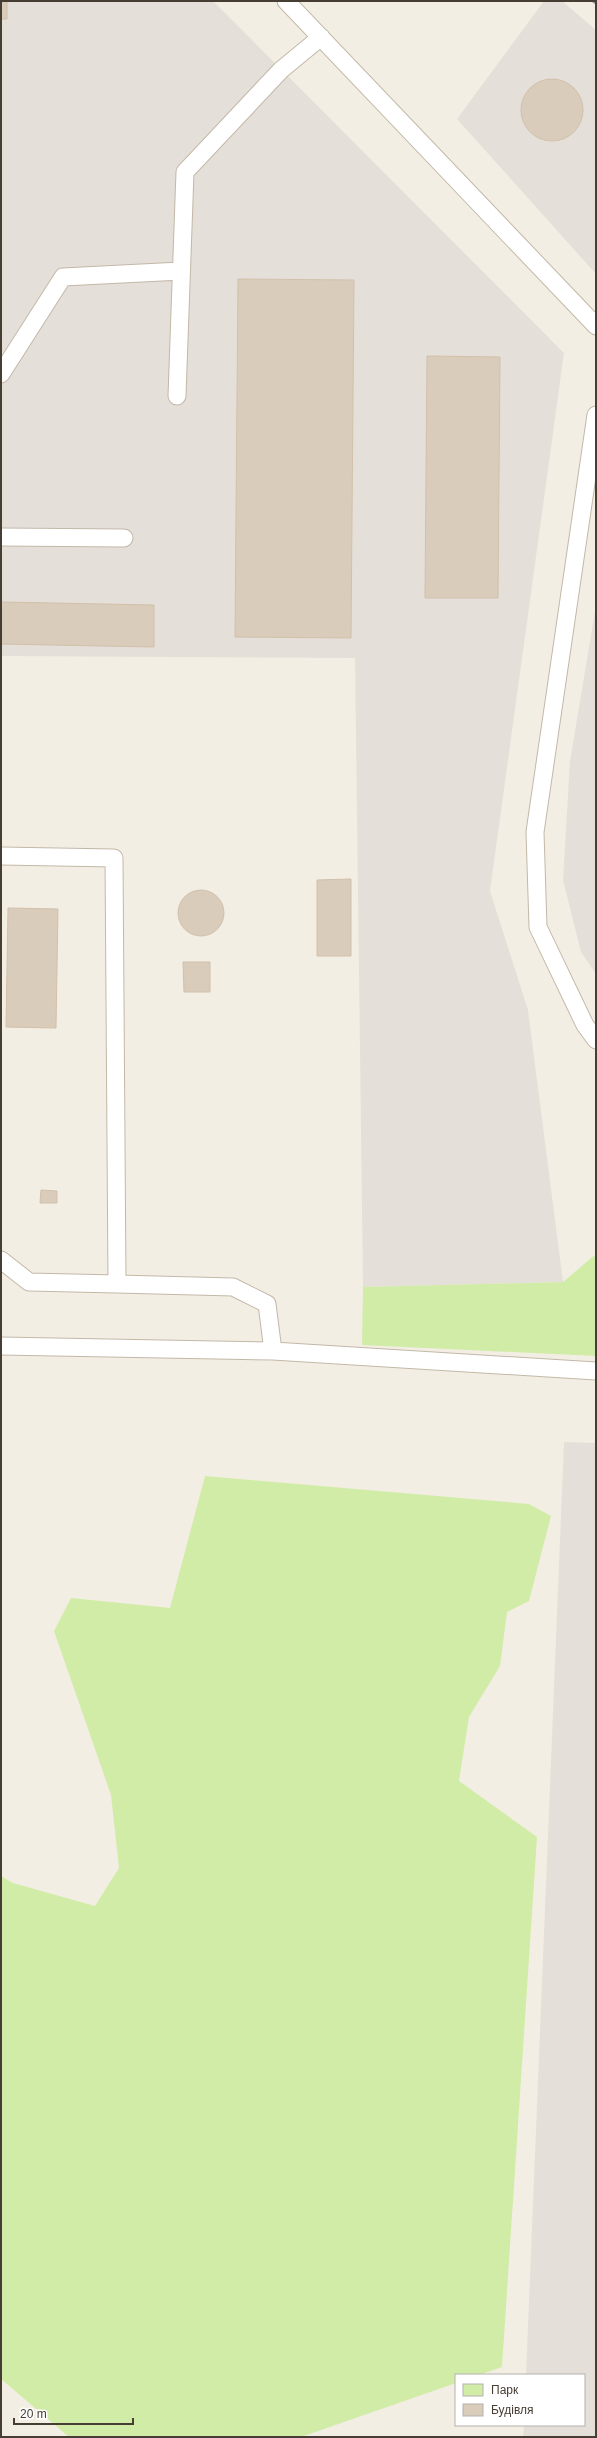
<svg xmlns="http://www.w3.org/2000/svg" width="597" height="2438" viewBox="0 0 597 2438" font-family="Arial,sans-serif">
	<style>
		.industrial { fill: #e5dfd9 }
		.green { fill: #d1eca7 }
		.building { fill: #d9ccbb; stroke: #d2c0aa }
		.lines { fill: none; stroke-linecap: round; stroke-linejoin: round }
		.service-casing { stroke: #c3b8a8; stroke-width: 19 }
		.service { stroke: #fff; stroke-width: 17 }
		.rail { stroke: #949494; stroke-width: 3; stroke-dasharray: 5 5; stroke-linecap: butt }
	</style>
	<rect width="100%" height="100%" fill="#f3eee3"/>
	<path class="industrial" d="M1 1H213L564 353 490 891 528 1010 563 1282 363 1287 355 658 1 656Z
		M544 1H562L596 30V274L457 119Z
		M596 605V974L581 952 563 880 570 761Z
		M564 1442 596 1443V2437H523L524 2425H584V2375H526Z"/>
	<path class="green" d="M596 1254V1356L362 1345 363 1287 563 1282Z
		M205 1476 529 1504 551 1516 529 1601 507 1612 500 1666 469 1717 459 1781 537 1837 502 2367 479 2375H456V2383L301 2437H69L1 2379V1876L13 1883 95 1906 119 1868 111 1795 54 1631 71 1598 170 1608Z"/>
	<path class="building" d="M1 1H7V19H1Z
		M521 110a31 31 0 1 1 62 0a31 31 0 1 1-62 0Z
		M238 279 354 280 351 638 235 637Z
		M427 356 500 357 498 598H425Z
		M1 602 154 605V647L1 644Z
		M351 879V956H317V880Z
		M178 913a23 23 0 1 1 46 0a23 23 0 1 1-46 0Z
		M8 908 58 909 56 1028 6 1027Z
		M183 962H210V992H184Z
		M41 1190 57 1191V1203H40Z"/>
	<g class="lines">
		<defs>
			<path id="service" d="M286 1 596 326
				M1 374 63 277 181 271
				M177 396 185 172 281 70 321 37
				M596 415 535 832 538 927 585 1025 596 1040
				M1 537 124 538
				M1 856 114 858 117 1284 233 1287 267 1304 273 1351
				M1 1260 29 1282 117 1284
				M1 1346 273 1351 596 1371"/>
		</defs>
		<use href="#service" class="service-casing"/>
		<use href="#service" class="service"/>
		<path class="rail" d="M593 1 596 3"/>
	</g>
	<rect width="597" height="2438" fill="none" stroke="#463d33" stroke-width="4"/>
	<rect x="455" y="2374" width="130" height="52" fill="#ffffff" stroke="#b5b1ad"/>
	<rect x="463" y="2384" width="20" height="12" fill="#d1eca7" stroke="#b5b1ad"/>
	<text x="491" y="2394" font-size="12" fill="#463d33">Парк</text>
	<rect x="463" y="2404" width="20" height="12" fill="#d9ccbb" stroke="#b5b1ad"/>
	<text x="491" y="2414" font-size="12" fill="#463d33">Будівля</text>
	<path d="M14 2418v6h119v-6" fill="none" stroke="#463d33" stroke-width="2"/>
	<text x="20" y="2418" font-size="12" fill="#463d33" stroke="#ffffff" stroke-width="3" paint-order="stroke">20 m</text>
</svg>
